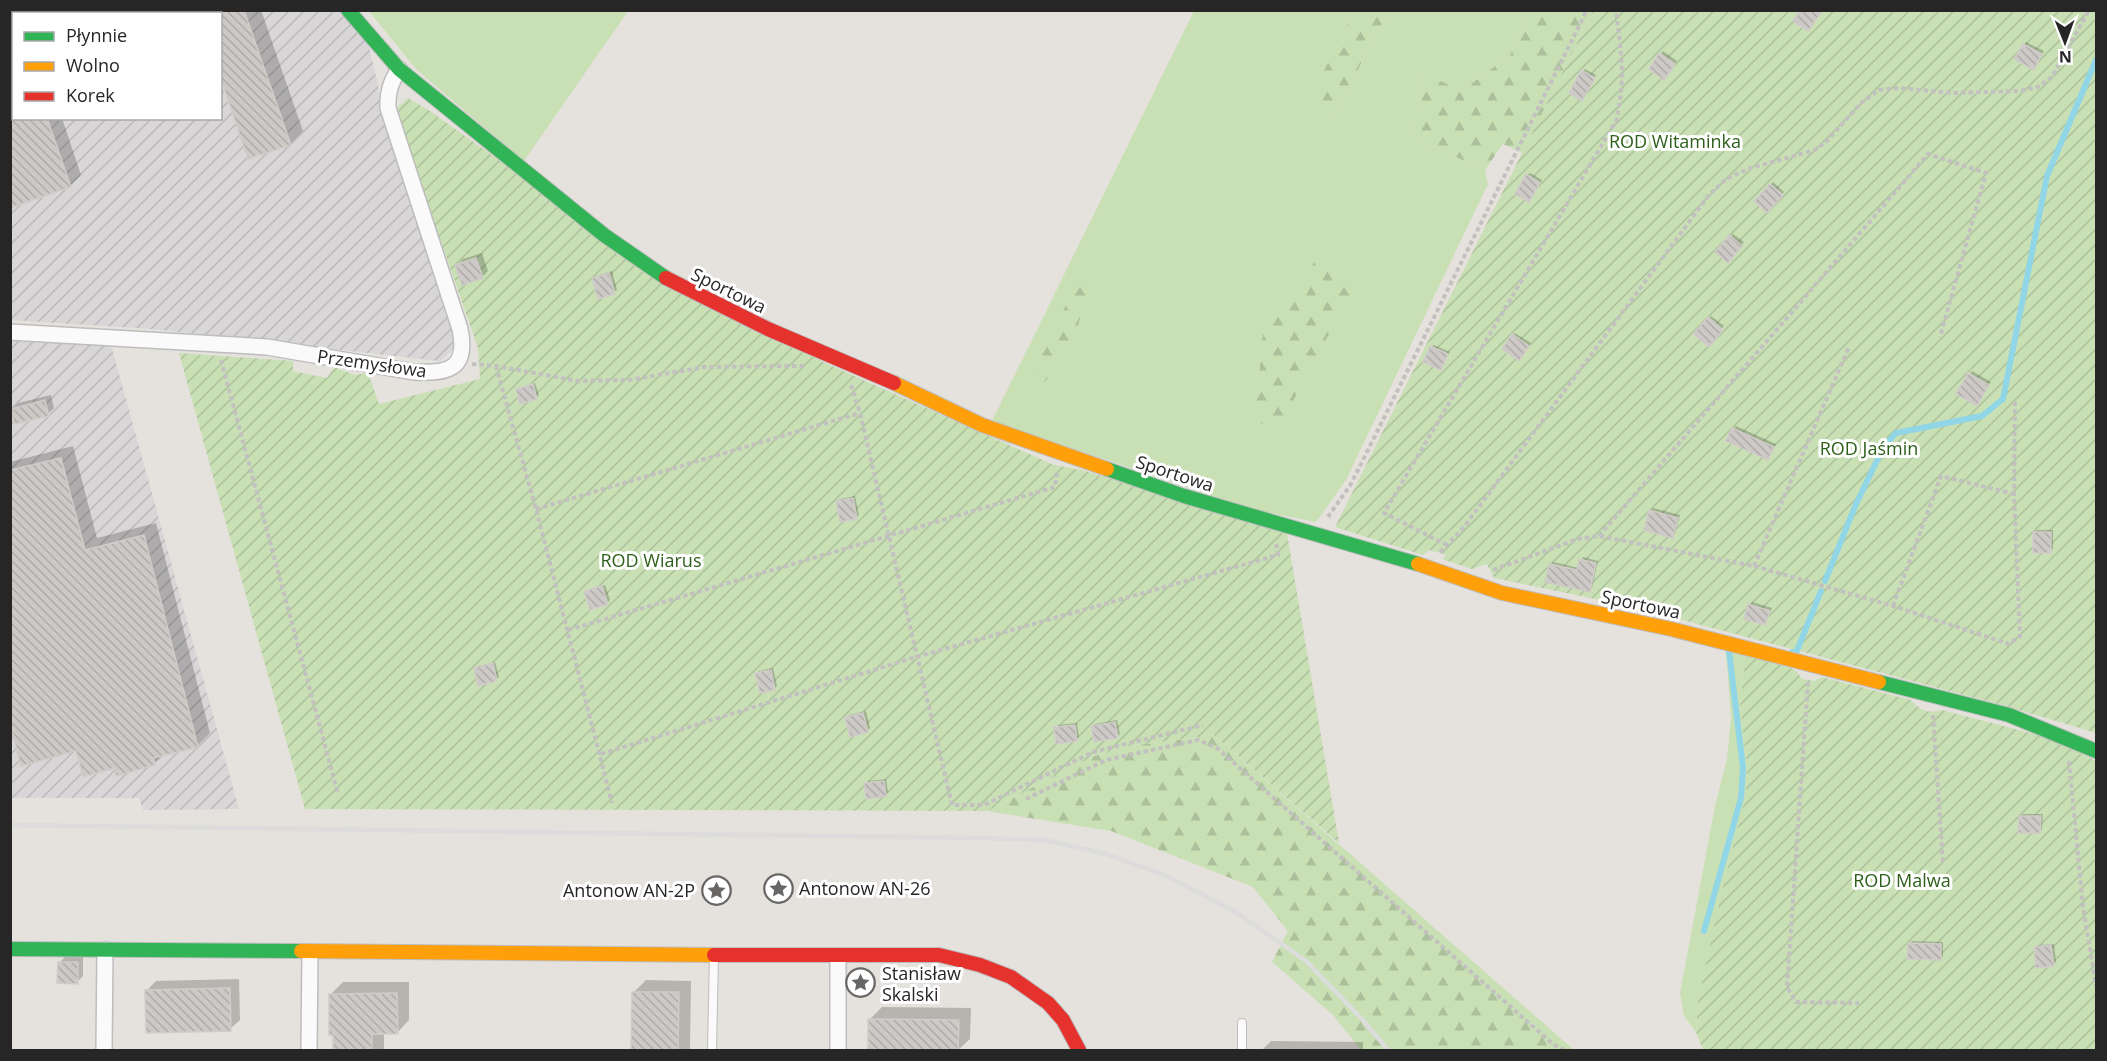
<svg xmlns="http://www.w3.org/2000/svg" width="2107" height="1061" viewBox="0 0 2107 1061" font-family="'Open Sans',sans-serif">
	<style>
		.industrial { fill: url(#industrial-furrows); fill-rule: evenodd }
		.grass { fill: #c9e0b4 }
		.forest { fill: url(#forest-firs) }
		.garden { fill: url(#garden-furrows) }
		.shadow { fill: #0003 }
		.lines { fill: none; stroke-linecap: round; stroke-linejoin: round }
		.stream { stroke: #90d6e6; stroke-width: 6 }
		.building { fill: url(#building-back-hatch); stroke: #d0ccc8; stroke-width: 1.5 }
		.lane-casing { stroke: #bebdbe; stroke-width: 10 }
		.street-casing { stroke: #bebdbe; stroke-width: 18 }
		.fast-casing { stroke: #bebdbe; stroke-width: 16 }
		.slow-casing { stroke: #bebdbe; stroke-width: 16 }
		.jam-casing { stroke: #bebdbe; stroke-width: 16 }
		.path { stroke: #c2c1c0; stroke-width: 4; stroke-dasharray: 4.5 3; stroke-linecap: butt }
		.lane { stroke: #fbfafa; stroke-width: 8 }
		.street { stroke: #fbfafa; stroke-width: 15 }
		.fast { stroke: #30b455; stroke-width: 14 }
		.slow { stroke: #ff9f0a; stroke-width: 14 }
		.jam { stroke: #e5322d; stroke-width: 14 }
		.rail { stroke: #dcdcdd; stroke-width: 4.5 }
		.labels { text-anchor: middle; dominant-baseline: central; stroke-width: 6; stroke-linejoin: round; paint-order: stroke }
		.park-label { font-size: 18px; fill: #2d601a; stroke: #fff }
		.street-label { font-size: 18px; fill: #262626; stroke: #fff }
		.poi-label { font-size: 18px; fill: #262626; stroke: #fff; text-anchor: start }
	</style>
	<defs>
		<pattern id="industrial-furrows" width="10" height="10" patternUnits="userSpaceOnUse" patternTransform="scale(1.5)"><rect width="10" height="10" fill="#d9d6d8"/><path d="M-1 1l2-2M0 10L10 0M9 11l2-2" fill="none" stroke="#bab8b9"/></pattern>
		<pattern id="forest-firs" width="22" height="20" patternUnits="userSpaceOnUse" patternTransform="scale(1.5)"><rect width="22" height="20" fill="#c9e0b4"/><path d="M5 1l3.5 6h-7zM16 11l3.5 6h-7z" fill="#acc09b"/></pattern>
		<pattern id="garden-furrows" width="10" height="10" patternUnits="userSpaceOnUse" patternTransform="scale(1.5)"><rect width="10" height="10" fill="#c9e0b4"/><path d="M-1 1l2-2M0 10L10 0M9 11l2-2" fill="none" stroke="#acc09b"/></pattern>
		<pattern id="building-back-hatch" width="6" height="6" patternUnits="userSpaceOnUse" patternTransform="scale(1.5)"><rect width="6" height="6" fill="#ccc9c6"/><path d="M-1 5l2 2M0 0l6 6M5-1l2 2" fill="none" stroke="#afacaa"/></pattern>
	</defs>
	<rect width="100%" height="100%" fill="#e5e1dc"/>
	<path class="industrial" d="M10 11H346L369 47 378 85 380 109 455 330 453 350 440 361 152 329 11 320ZM14 14H220V118H14Z
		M10 339 111 345 239 809 143 810 139 798H11Z"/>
	<path class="grass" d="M369 11H628L524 161 417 70Z
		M1194 11H1355L1308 103 1333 116 1389 11H1531L1510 55 1463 90 1422 75 1413 138 1485 170 1488 184 1346 480 1316 522 1251 509 992 421Z
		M1726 651 1745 655 1740 707 1747 766 1746 794 1698 1001 1696 1032 1684 1016 1680 993 1715 806 1727 759 1731 717Z"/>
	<path class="forest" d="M1355 11H1389L1333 116 1307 103Z
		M1531 11H1593L1523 153 1503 144 1485 170 1413 138 1422 74 1463 90 1510 55Z
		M1320 256 1351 293 1277 431 1255 420 1264 322Z
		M1084 267 1092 272 1072 349 1040 387 1028 384Z
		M1214 735 1574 1050H1361L1333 1015 1272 962 1288 931 1253 887 1111 831 987 811 1094 756 1129 746Z"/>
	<path class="garden" d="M1593 11H2096V733L2006 706 1630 606 1494 578 1487 564 1472 569 1442 559 1447 555 1429 550 1423 555 1335 527Z
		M408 98 430 111 511 169 617 254 825 363 1054 465 1082 470 1287 533 1339 843 1214 735 1129 746 1094 756 987 811 305 809 179 353 293 361V371L327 378 334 367 355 375 368 373 379 404 480 379 478 348 399 121 398 107Z
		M1745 655 1791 668 1797 672 1802 679 1814 681 1822 677 1911 700C1920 711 1929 714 1942 710L2053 739 2096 761V1050H1703L1696 1032 1698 1001 1721 895 1746 794 1747 766 1740 707Z"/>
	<path class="shadow" d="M212 10H261L303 131 290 144 220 14H209Z
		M10 11 14 20V118H62L81 175 70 186 10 206Z
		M2026 42 2044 51 2036 65 2024 45Z
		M1663 51 1677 61 1667 75 1651 69Z
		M1585 69 1596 75 1582 99 1583 71Z
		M1530 173 1542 180 1531 198 1527 175Z
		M1773 182 1784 192 1767 211 1756 201Z
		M1733 234 1744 242 1731 258 1717 252Z
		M482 253 488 271 482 277 457 265 463 259Z
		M612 271 617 290 614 292 593 278 596 276Z
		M1711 316 1724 326 1711 343 1709 318Z
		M1515 333 1531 343 1522 356 1513 335Z
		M1434 345 1450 352 1441 368 1431 347Z
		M1972 371 1991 382 1979 402 1958 394Z
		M535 383 539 395 536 398 517 390Z
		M51 395 54 408 48 414 12 409 18 403Z
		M1736 426 1776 444 1770 456 1768 458 1733 429Z
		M73 446 97 538 156 523 210 733 197 746 165 754 154 764 116 767 10 718V462Z
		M855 496 859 515 856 518 838 501 840 499Z
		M1653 508 1680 515 1675 534 1672 536 1650 511Z
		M2037 530H2053V549L2050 551 2034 532Z
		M1583 557 1598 561 1592 588 1590 590 1551 565 1553 562 1579 568Z
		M605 585 610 600 607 603 586 592Z
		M1752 602 1772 608 1765 624 1750 605Z
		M495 662 499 677 496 679 475 669 478 666Z
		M773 668 777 686 775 688 761 691 757 674 759 671Z
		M866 711 870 728 867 731 847 718 849 715Z
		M1117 720 1120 734 1117 736 1093 726 1095 724Z
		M1077 723 1079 737 1076 740 1056 728 1058 725Z
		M886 779 888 792 885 795 865 784 868 781Z
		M2023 814H2043L2042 829 2040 831 2020 816Z
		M1912 941 1943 942V956L1940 959 1909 944Z
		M2054 944 2056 962 2053 964 2036 948 2038 945Z
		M65 957H83V976L77 982 59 963Z
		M239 979 240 1020 230 1029 147 990 156 981Z
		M646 980 691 981 690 1050H633L634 992Z
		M343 982H409V1020L397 1033H384V1050H335L331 994Z
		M882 1007 971 1008 970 1039 958 1050H869L870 1019Z
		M1271 1041 1363 1042V1050H1262Z"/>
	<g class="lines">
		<path class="stream" d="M1825 581 1856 504 1884 446 1896 433 1982 416 2003 399 2047 176 2096 60
			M1792 652 1796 653 1821 591
			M1704 931 1741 798 1743 768 1729 651"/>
	</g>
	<path class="building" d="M230 10H244L291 145 248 159 220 76V13Z
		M1800 10H1823L1808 31 1793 21Z
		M2023 44 2042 54 2034 70 2014 59Z
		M1659 53 1675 64 1664 80 1649 69Z
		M1581 70 1595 78 1582 101 1569 93Z
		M10 118H47L71 187 10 208Z
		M1526 174 1540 183 1529 202 1515 194Z
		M1770 184 1783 195 1767 213 1754 201Z
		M1729 235 1742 246 1728 263 1715 252Z
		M476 258 483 278 462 285 455 265Z
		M609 273 615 294 598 299 592 278Z
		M1708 317 1723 330 1709 347 1693 334Z
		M1512 334 1529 346 1519 361 1502 349Z
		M1430 346 1448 354 1441 370 1423 362Z
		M1968 373 1989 385 1977 406 1956 394Z
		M533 384 537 399 520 404 516 389Z
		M45 400 49 416 14 424 11 409Z
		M1732 428 1774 447 1768 460 1726 441Z
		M61 458 85 550 144 535 198 747 154 758 155 765 116 776 115 768 83 777 76 751 21 766 10 724V470Z
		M853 498 857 519 840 522 836 501Z
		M1649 510 1678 518 1673 538 1644 530Z
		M2033 532H2051V553H2033Z
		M1579 559 1596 563 1590 592 1545 582 1549 564 1577 570Z
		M602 586 608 604 590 610 584 591Z
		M1748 604 1770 611 1765 625 1744 619Z
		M493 663 497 681 478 686 474 668Z
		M771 670 775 690 760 693 755 673Z
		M863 713 868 732 850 737 845 717Z
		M1115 722 1118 738 1094 742 1091 726Z
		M1075 725 1077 741 1056 744 1054 727Z
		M884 781 886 796 866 799 864 783Z
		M2019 816H2041L2040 833H2018Z
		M1908 943 1941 944V960L1907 959Z
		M2051 945 2054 966 2036 968 2034 947Z
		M58 962H78V984L57 983Z
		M230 988 231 1031 146 1033 145 990Z
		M632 992H679L678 1050H631Z
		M397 993 398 1034H372V1050H333V1035H329V994Z
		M868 1019 959 1020 958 1050H868Z"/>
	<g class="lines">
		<defs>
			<path id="lane" d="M712 1050 714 956
				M1242 1050V1023"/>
			<path id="street" d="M10 332 267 347 414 372C450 374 468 368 460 329L388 108C387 92 391 82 399 69
				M104 1050 105 950
				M309 1050 310 952
				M838 1050V956"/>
			<path id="fast" d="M348 10 399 69 604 235 666 278
				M1107 469 1184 496 1418 564
				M1879 682 2009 715 2096 751
				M10 949 301 951"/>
			<path id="slow" d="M894 383 982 425 1107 469
				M1418 564 1502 593 1671 629 1879 682
				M301 951 714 955"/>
			<path id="jam" d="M666 278 768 329 894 383
				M714 955H939L980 965 1011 977 1048 1003 1063 1020 1079 1050"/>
		</defs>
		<use href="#lane" class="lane-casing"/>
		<use href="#street" class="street-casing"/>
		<use href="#fast" class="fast-casing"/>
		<use href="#slow" class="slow-casing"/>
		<use href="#jam" class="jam-casing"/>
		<path class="path" d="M221 360 338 794
			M472 364 496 366 578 381 629 380 705 367 804 366
			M496 366 536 509 612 803
			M851 385 860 413 952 805H984L1093 752 1203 725
			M536 509 860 413
			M1328 517 1351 484 1587 10
			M1599 536 1928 154 1986 173 1940 337
			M1447 545 1384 513 1616 121C1626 80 1621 52 1616 10
			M1440 552 1464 527 1709 195 1726 179 1748 169 1815 150 1827 141 1861 103 1879 90 1898 88 1953 93 2020 91 2038 87 2052 77 2089 10
			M1754 566 1849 347
			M1493 570 1578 539 1599 536 1754 566 1893 606 2009 644 2020 636 2014 494 2015 400
			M1893 606 1941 476 2014 494
			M568 630 1055 487 1057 471
			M1808 682 1787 987 1796 1002 1859 1003
			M1933 715 1943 864
			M601 754 916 657 1278 555 1276 542
			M2069 761 2083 907 2096 986
			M1026 799 1106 760 1198 740 1217 748 1554 1045 1565 1050"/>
		<use href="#lane" class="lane"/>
		<use href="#street" class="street"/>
		<use href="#fast" class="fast"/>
		<use href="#slow" class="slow"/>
		<use href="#jam" class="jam"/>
		<path class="rail" d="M10 825 978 838 1045 840 1106 854 1164 875 1236 912 1306 961 1362 1019 1388 1050"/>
	</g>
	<defs>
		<symbol id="sight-ring" viewBox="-11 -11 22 22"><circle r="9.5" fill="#fff" stroke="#696766" stroke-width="1.5"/><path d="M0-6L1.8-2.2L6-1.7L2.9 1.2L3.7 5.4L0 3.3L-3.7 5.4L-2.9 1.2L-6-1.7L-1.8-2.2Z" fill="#696766"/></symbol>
	</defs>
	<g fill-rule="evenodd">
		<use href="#sight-ring" x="762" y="872" width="33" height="33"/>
		<use href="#sight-ring" x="700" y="874" width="33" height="33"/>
		<use href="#sight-ring" x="844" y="966" width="33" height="33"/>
	</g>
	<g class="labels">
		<g class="park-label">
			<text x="1675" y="141">ROD Witaminka</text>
			<text x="1869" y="448">ROD Jaśmin</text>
			<text x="651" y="560">ROD Wiarus</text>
			<text x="1902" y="880">ROD Malwa</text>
		</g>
		<g class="street-label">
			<text transform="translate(729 290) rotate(26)">Sportowa</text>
			<text transform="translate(372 363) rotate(8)">Przemysłowa</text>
			<text transform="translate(1175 473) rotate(18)">Sportowa</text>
			<text transform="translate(1641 604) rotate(12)">Sportowa</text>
		</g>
		<g class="poi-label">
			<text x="799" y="888">Antonow AN-26</text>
			<text x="695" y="890" text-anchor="end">Antonow AN-2P</text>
			<text x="882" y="973">Stanisław<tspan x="882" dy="21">Skalski</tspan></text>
		</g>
	</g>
	<rect width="2107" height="1061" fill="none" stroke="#262626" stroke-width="24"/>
	<rect x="12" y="12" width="210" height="108" fill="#ffffff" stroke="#a8a8a8" stroke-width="1.5"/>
	<rect x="24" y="32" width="30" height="9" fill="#30b455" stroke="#a8a8a8" stroke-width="1.5"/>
	<text x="66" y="42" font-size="18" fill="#262626">Płynnie</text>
	<rect x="24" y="62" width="30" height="9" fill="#ff9f0a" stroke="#a8a8a8" stroke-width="1.5"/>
	<text x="66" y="72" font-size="18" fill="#262626">Wolno</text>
	<rect x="24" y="92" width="30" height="9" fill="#e5322d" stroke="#a8a8a8" stroke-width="1.5"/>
	<text x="66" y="102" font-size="18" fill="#262626">Korek</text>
	<g transform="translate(2065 42) rotate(179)" stroke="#ffffff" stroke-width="4.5" paint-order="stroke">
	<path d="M0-4.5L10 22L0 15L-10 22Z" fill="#262626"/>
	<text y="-9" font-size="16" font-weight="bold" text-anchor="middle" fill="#262626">N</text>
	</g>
</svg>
